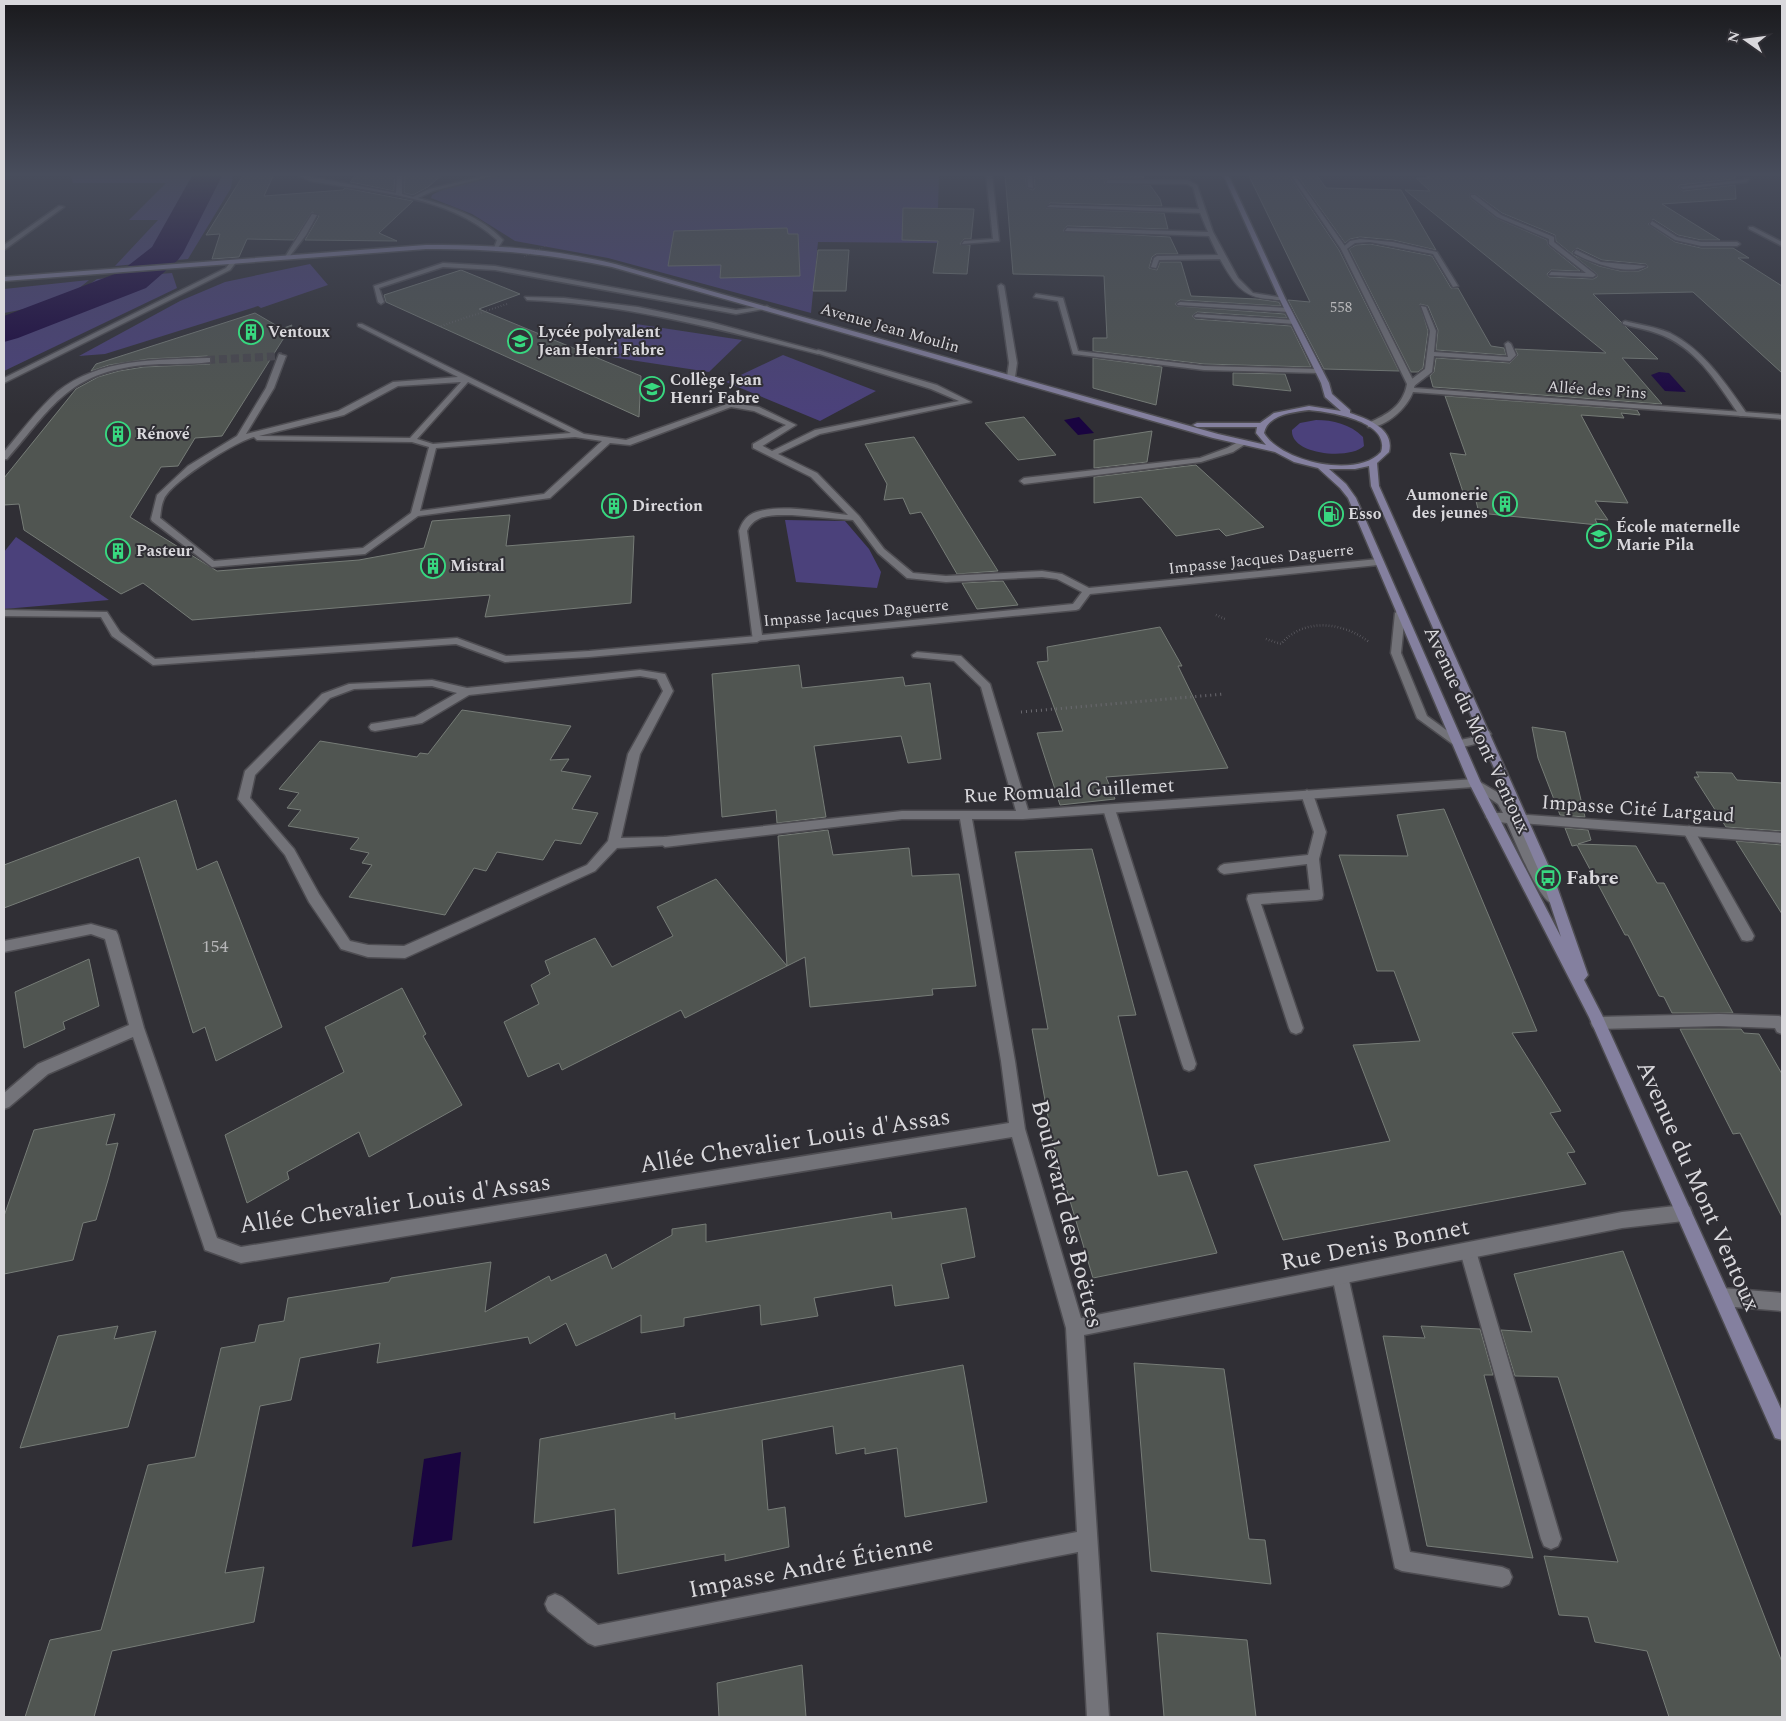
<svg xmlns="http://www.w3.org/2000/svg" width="1786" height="1721" viewBox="0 0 1786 1721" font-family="Spectral,serif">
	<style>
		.green { fill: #4b417b }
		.water { fill: #190440 }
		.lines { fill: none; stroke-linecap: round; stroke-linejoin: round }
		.river { fill: #190440; fill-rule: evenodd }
		.building { fill: #505551; stroke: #767c77; fill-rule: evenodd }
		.minor-tunnel { stroke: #49484e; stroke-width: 8; stroke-dasharray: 8 4; stroke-linecap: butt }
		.service-casing { stroke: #4e4d52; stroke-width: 3 }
		.pedestrian-casing { stroke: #4e4d52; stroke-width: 3 }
		.minor-casing { stroke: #4e4d52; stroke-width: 3 }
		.secondary-casing { stroke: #4e4d52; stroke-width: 3 }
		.path-far2 { stroke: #6b6a70; stroke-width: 2; stroke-dasharray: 0.5 2.5; stroke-linecap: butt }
		.path-far1 { stroke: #6b6a70; stroke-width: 2.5; stroke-dasharray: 0.5 2.5; stroke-linecap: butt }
		.path { stroke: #6b6a70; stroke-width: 3; stroke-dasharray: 1 4; stroke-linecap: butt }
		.service { fill: #737379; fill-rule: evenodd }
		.pedestrian { fill: #737379; fill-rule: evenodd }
		.minor { fill: #737379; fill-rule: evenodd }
		.secondary { fill: #84809f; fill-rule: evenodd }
		.path-bridge { stroke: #6b6a70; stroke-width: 1; stroke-dasharray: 0.5 2; stroke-linecap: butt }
		.labels { text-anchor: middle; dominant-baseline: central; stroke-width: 4; stroke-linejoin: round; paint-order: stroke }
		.far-number-label { font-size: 15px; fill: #b7b7b9 }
		.far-street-label { font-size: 16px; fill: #d9d8dc; stroke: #302f35 }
		.far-poi-label { font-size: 16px; font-weight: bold; fill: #d9d8dc; stroke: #302f35; text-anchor: start }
		.number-label { font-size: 18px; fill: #b7b7b9 }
		.street-label { font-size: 20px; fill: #d9d8dc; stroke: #302f35 }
		.poi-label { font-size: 20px; font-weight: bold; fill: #d9d8dc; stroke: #302f35; text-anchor: start }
		.near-street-label { font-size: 24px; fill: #d9d8dc; stroke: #302f35 }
	</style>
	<rect width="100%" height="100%" fill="#302f35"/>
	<path class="green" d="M70 174H233L231 188 188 259 115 266 158 220H129L166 183H73Z
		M523 174H939L937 243 818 242 811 313 608 258 515 241 472 214 431 198 432 195C458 180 493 177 523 174Z
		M310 264 328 285 261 308 258 306 105 354 79 356 180 301 225 282Z
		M172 273 177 288 4 371V324L83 289 97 279Z
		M89 280C68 300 32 308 4 313V289Z
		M636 324 742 340 709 372 598 355Z
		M783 355 876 391 820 421 726 382Z
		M1316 420C1333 420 1350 424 1363 437L1364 446C1350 460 1290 455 1292 430L1300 423Z
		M785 520 845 521 869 549 881 572 877 588 796 582Z
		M16 537 109 600 4 609V552Z"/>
	<path class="water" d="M1659 372 1669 373 1686 392 1665 391 1651 375Z
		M1079 417 1094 433 1078 435 1064 420Z
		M461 1452 452 1540 412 1547 424 1459Z"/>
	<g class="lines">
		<path class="river" d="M193 174H223L183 253 178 260 146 288 18 338 4 342V316L120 272 152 247Z"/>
	</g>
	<path class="building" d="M244 174H274L264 196 343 190 345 188 413 201 379 233 397 241 305 240 319 216 312 212 294 240 247 239 239 257 212 259 220 234 206 235Z
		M357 174H395L394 191 350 182Z
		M404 174H443L428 187 413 195 404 193Z
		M1005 174H1025L1027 188 1033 190 1035 188 1034 174 1143 176 1144 178H1108L1104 183 1150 185 1160 199 1162 206 1050 203 1046 208 1164 213 1168 229 1067 226 1063 231 1170 237 1178 254H1156L1152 257 1149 268 1157 270 1160 262H1181L1191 296 1257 299 1279 302 1281 306 1180 300 1175 304 1177 306 1285 314 1287 318 1197 312 1192 316 1195 319 1291 326 1311 367 1204 364 1093 351V338H1107L1104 276 1013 274Z
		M1248 174H1288L1339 250 1399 371 1324 369 1288 300 1310 302Z
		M1296 174H1316L1326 188 1401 190 1436 250 1393 240 1360 237 1350 239 1345 243Z
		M1424 174H1735V179L1680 185 1678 187 1683 191 1735 185 1736 199 1662 204 1720 240H1701L1678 235 1653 219 1648 224 1675 242 1701 248H1733L1749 258H1738L1782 286V373L1693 292 1593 294 1658 359 1622 358 1662 404 1433 387 1430 376 1434 372 1436 358 1510 363 1518 355 1515 349 1606 353 1405 190 1430 191 1416 178H1429ZM1470 194H1476L1502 213 1555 235 1556 241 1573 255 1572 252 1577 248 1602 260 1646 264 1648 267 1639 271H1620L1599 266 1573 255 1597 274V277L1593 279 1549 277 1547 274 1551 270 1580 271 1548 245 1547 240 1496 218 1470 198Z
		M903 208 974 209 971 239H964L960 244 970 245 967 274 933 273 938 241 902 240Z
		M787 228 788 234H798L800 276 720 278 721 265 668 266 674 231Z
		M1370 244 1432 256 1451 288H1458L1491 346 1504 348 1506 355 1436 350 1438 330 1428 306 1420 304 1428 331 1423 368 1418 372H1411L1349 249 1356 245Z
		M818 250H849L846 291H813Z
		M461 270 520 294 479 309 641 376 639 417 386 302 384 295Z
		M255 313 279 327 273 332 292 325 222 436 195 438 178 466 161 467 130 517 217 571 359 560 424 548 432 521 510 515 506 546 634 536 631 603 485 617 490 595 192 620 143 583 121 594 24 530 19 504 4 505V478L76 389 98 377 119 371 144 367 210 364 212 358 207 356 148 359 109 365 91 371 96 364Z
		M1093 358 1162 367 1156 405 1093 388Z
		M1233 373 1285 374 1291 391 1233 385Z
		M1445 396 1637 410 1640 415 1621 413 1624 418 1581 415 1628 503 1595 501 1608 520 1595 519 1598 525 1479 513 1476 501 1465 498 1450 453 1466 455Z
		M1024 417 1056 455 1018 460 985 423Z
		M1152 431 1147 462 1094 468V440Z
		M914 437 964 517 998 571 957 574 921 512 910 514 903 498 884 500 887 484 865 444Z
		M1196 465 1264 527 1226 536 1219 529 1176 536 1141 497 1094 503V477Z
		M1003 581 1018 605 977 609 962 583Z
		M1160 627 1182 666H1178L1228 768 1106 777 1115 799 1060 805 1037 733 1063 731 1037 662 1048 661 1047 647Z
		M799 665 802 688 903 677 905 686 930 683 941 759 908 763 901 736 814 746 826 817 777 823 776 810 722 817 712 674Z
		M462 710 571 726 550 760 569 759 561 771 591 776 572 809 598 813 581 844 555 840 543 860 497 852 486 871 474 868 445 915 349 897 372 865 362 863 369 853 350 849 359 838 288 826 301 810 287 808 299 793 279 789 320 741 417 757 420 753 428 754Z
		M1532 727 1565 732 1585 817 1560 815 1538 758Z
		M1696 772 1732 773 1737 780 1782 783V831L1726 827 1694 777H1699Z
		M176 800 197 870 217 861 282 1027 216 1061 205 1027 193 1033 139 857 4 908V865Z
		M1444 809 1537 1031 1512 1033 1561 1111 1550 1113 1575 1152 1567 1153 1586 1184 1283 1240 1254 1165 1390 1141 1353 1045 1420 1041 1394 971H1377L1339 855 1408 856 1397 815Z
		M1565 828 1588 830 1591 840 1578 844 1636 846 1657 883H1664L1733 1013H1672L1664 997 1659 996 1628 935H1625L1577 845 1572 846Z
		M828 830 833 855 909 848 912 876 959 874 976 986 932 989 933 995 810 1007 805 957 787 966 778 836Z
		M1736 841 1782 845V914Z
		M1092 849 1136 1015 1118 1016 1158 1176 1187 1171 1217 1253 1093 1278 1053 1144 1032 1029H1048L1015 852Z
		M716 879 787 966 685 1018 681 1010 562 1070 559 1063 528 1077 504 1022 539 1004 531 985 550 974 545 961 595 938 612 967 673 936 657 907Z
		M89 959 99 1006 63 1022 65 1029 24 1048 15 992Z
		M402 988 426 1034 423 1036 462 1105 369 1157 359 1132 287 1172 289 1179 247 1203 225 1135 344 1072 325 1027Z
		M1680 1029H1741L1744 1033 1759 1034 1782 1074V1217L1740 1133 1733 1134Z
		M115 1114 106 1145 118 1143 108 1180 96 1220 83 1223 73 1260 4 1274V1216L34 1130Z
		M966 1208 975 1257 941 1264 949 1298 895 1306 892 1285 814 1298 818 1316 761 1325 760 1305 684 1318V1326L641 1333V1315L576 1346 566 1323 530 1344 528 1337 377 1363 380 1343 300 1358 291 1400 260 1406 225 1573 264 1567 254 1622 112 1651 94 1717H25L50 1640 101 1630 148 1465 195 1457 221 1348 255 1342 259 1325 284 1321 288 1298 389 1282 391 1278 491 1262 485 1312 549 1276 551 1281 606 1254 612 1269 672 1235V1229L706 1224V1242L891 1212 892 1219Z
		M1623 1251 1782 1662V1717H1669L1647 1651 1595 1642 1588 1617 1559 1615 1544 1556 1618 1562 1558 1377 1515 1376 1501 1330 1532 1332 1514 1274Z
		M118 1326 114 1339 156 1331 128 1427 20 1448 58 1336Z
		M1421 1326 1480 1329 1493 1375H1484L1533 1558 1427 1546 1383 1336 1425 1338Z
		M1134 1363 1224 1369 1249 1539 1265 1540 1271 1584 1151 1571Z
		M963 1365 987 1502 905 1517 897 1448 865 1454V1448L836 1454 833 1426 762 1440 768 1510 785 1507 789 1547 725 1561V1554L618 1574 615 1509 534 1523 540 1439 675 1413V1419Z
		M1157 1633 1247 1640 1256 1717H1164Z
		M802 1665 806 1717H719L717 1683Z"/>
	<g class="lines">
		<path class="minor-tunnel" d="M207 360 282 356"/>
		<defs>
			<path id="service" d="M986 174H992L999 241 962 244 964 241 993 239Z
				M1027 174H1032L1033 188 1028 187Z
				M1749 179 1747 182 1683 189 1680 187Z
				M1108 180H1188L1197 185 1213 232 1238 278 1253 293 1285 298C1281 301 1276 300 1270 299 1242 298 1233 282 1220 259L1159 260 1156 268 1151 267 1154 258 1157 256 1218 255 1209 236 1065 231 1067 228 1208 232 1200 213 1047 207 1050 205 1199 209 1193 187 1187 184 1106 183Z
				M1471 195H1475L1501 215 1554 237V242L1596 275 1593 277 1549 275 1551 272 1586 273 1549 244V239L1497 217 1471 197Z
				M59 206 64 207 4 250V245Z
				M312 214 317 215 306 235 289 257H285Z
				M1652 221 1677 237 1701 242H1737L1740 244 1737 246H1701L1675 240 1650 224Z
				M1749 227H1753L1782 242V246L1749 229Z
				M1360 239 1393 242 1437 252 1458 286 1453 287 1433 254 1370 242 1355 243 1344 251 1341 249 1350 241Z
				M1576 250 1601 262 1646 266C1629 276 1590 263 1574 253Z
				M443 263 495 266 736 310 767 306 770 308 736 314 495 270 443 267 379 288 384 302 381 304 378 302 374 286Z
				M1001 284 1004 286 1017 363 1015 377 1011 379 1007 377 1009 363 998 286Z
				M1036 294 1063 298 1078 351 1204 366 1319 369 1323 371 1319 373 1204 370 1073 354 1058 301 1034 297Z
				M1180 302 1288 308 1291 310 1288 312 1178 305 1177 304Z
				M1421 306 1426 307 1436 331 1434 352 1508 357 1505 344 1508 342 1511 344 1516 355 1510 361 1434 356 1432 372 1414 386H1408V382L1425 369 1430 331Z
				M1197 314 1294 320 1297 322 1294 324 1195 317 1194 316Z
				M1625 321C1640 325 1656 327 1670 333 1704 350 1726 384 1747 414L1746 416H1740C1719 386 1699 351 1664 336 1651 330 1636 328 1623 324V322Z
				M818 350 937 385 971 402 820 434 778 454 817 473 859 516 884 549 913 573 946 576 1042 571 1062 574 1089 588 1378 559 1383 562 1378 565 1090 594 1079 609 1076 610 753 641 739 531C741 525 744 519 750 515 772 502 823 512 848 515L811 477 753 448V444H759L772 451 815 430 959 401 931 389 816 353V351ZM792 515 853 520 878 553 907 578 946 582 1042 577 1057 579 1082 592 1073 604 762 635 747 531C755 513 775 515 792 515Z
				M1240 441 1247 443 1233 452 1201 462 1024 484 1020 481 1024 478 1200 458 1227 448Z
				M1400 610 1405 613 1401 653 1427 716 1460 740 1470 738 1485 730 1489 731 1491 734C1482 744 1470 745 1458 748L1417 718 1391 653 1395 613Z
				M640 670 665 674 673 691 640 754 621 838 665 837 671 842 669 845 617 848 595 871 405 958 368 957 341 949 309 902 285 855 238 799 245 771 322 694 349 684 432 680 467 688ZM640 676 657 679 663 691 628 754 608 841 587 865 404 946 368 945 350 941 319 894 294 849 250 798 255 775 330 698 354 689 432 686 457 693 415 717 371 724 369 727 371 730 375 731 422 723 469 695Z
				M1307 790 1313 794 1326 832 1319 859 1323 895 1322 899 1317 900 1261 904 1303 1028 1301 1032 1296 1034 1291 1032 1289 1028 1247 899 1248 895 1253 894 1310 890 1307 864 1224 874 1220 872 1218 869 1220 866 1224 864 1308 855 1314 832 1301 794Z
				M1109 805 1115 809 1196 1064 1194 1069 1189 1071 1184 1069 1182 1064 1103 809Z
				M1689 826 1693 828 1752 932 1754 936 1752 940 1747 941 1742 940 1683 831Z
				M1719 1014 1779 1016 1782 1017V1034L1777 1032 1775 1028 1719 1026 1598 1029 1593 1027 1591 1023 1593 1019 1598 1017Z
				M1468 1243 1474 1245 1476 1251 1561 1539 1558 1546 1551 1549 1544 1546 1541 1539 1460 1251 1462 1245Z
				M1340 1268 1346 1270 1348 1276 1410 1552 1502 1567 1509 1570 1512 1577 1509 1584 1502 1587 1402 1571 1395 1568 1332 1276 1334 1270Z"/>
			<path id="pedestrian" d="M525 297 564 298 638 307 710 322 822 352 818 354C721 330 627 304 527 300Z"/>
			<path id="minor" d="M296 174 396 193 397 174H402V194L413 197 429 189 493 174H501L433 191 418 198C449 206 481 216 503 240L498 248H494L497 240C448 195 372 192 310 181Z
				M1290 174H1294L1347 249 1415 384 1414 388 1782 415V419L1413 392C1407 408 1386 428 1368 427V423C1387 415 1403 406 1407 384L1341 249Z
				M232 260 237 261 230 270 4 383V378L226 268Z
				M358 324H362L584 434 626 440 730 403 759 407 796 425 759 448H753V444L786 425 754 411 731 407 630 445 610 443 550 498 418 516 365 554 212 567 152 521 151 519 157 495 188 466 237 436 266 388 279 354 286 356 274 388 246 434 338 411 393 382 458 377 358 326ZM461 382 410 438 259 436 344 415 398 386ZM468 382 571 433 433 444 417 439ZM254 437 257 440 412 442 429 447 411 513 363 548 214 561 160 518C161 512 161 505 164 499 172 481 235 442 254 437ZM575 437 602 441 544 494 420 511 436 448Z
				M207 358H210V362C188 365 166 363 144 365 68 373 53 406 7 459H4V452C21 432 37 410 57 392 99 358 155 360 207 358Z
				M4 610 107 612 120 632 155 659 457 638 506 656 589 651 757 636 762 639 757 642 589 657 505 662 456 644 153 665 112 636 101 617 4 616Z
				M917 652 961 656 990 684 1028 810 1475 779 1507 798 1515 814 1782 833V843L1520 823 1544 875 1560 899 1559 903C1555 904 1554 905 1551 903 1537 897 1514 838 1507 823L1492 821 1486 817 1492 813H1503L1498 804 1473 787 1023 819H972L1015 1061 1025 1129 1081 1318 1622 1212 1684 1205 1690 1207 1692 1213 1690 1219 1684 1221 1622 1228 1084 1335 1109 1717H1087L1078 1552 595 1646 588 1643 548 1611 545 1604 548 1597 555 1594 562 1597 598 1625 1077 1532 1066 1328 1012 1137 241 1263 205 1250 133 1037 48 1074 9 1107 4 1109V1093L38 1064 129 1025 105 939 91 934 4 952V941L91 924 116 931 118 935 144 1028 217 1238 241 1247 1009 1123 1001 1061 960 819H902L665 847 659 842 665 837 902 811H1016L981 687 954 661 913 657 912 655Z
				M1722 1288 1782 1293V1311L1722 1306 1716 1303 1713 1297 1716 1291Z"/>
			<path id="secondary" d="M1223 174H1228L1285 298 1329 383 1332 394 1350 410V413C1368 419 1395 429 1389 452L1377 463 1379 486 1554 878 1588 975 1584 980 1602 1015 1782 1411V1440L1775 1438 1589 1017 1469 783 1348 498 1340 488 1318 468 1294 462 1275 452 1213 438 612 267C550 254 489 248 426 249L4 281V277L426 245C490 244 553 249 615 264L1218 434 1266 445 1256 433 1257 427H1197L1193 425 1197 423H1260L1274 413 1309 406 1341 411 1325 397 1321 383 1279 298ZM1309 410C1330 412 1391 421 1381 452 1357 479 1281 462 1264 433 1268 414 1294 412 1309 410ZM1369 466 1371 486 1542 878 1561 937 1481 783 1356 498 1346 484 1329 469H1355Z"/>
		</defs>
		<use href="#service" class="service-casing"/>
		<use href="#pedestrian" class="pedestrian-casing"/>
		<use href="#minor" class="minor-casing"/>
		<use href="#secondary" class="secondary-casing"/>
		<path class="path-far2" d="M441 326 507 304"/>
		<path class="path-far1" d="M1216 615 1225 619
			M1266 639 1281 644C1304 617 1343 622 1369 642"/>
		<path class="path" d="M1021 712 1224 694"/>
		<use href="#service" class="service"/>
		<use href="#pedestrian" class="pedestrian"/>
		<use href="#minor" class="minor"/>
		<use href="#secondary" class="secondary"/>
		<path class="path-bridge" d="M524 257 547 245"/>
	</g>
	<linearGradient id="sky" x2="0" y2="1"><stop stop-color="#1a1a1d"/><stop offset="0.42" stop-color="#484d5c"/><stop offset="1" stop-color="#484d5c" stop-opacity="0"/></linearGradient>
	<rect width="1786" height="415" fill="url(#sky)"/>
	<defs>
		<symbol id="building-ring" viewBox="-11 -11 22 22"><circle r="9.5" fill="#302f35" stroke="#38d880" stroke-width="1.5"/><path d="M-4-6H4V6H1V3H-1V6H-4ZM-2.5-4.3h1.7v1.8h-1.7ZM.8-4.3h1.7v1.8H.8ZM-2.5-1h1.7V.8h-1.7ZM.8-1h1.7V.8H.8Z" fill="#38d880"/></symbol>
		<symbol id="school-ring" viewBox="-11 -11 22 22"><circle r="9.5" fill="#302f35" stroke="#38d880" stroke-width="1.5"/><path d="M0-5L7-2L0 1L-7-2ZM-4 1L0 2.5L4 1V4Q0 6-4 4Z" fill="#38d880"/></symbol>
		<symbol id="fuel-ring" viewBox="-11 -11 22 22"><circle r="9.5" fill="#302f35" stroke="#38d880" stroke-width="1.5"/><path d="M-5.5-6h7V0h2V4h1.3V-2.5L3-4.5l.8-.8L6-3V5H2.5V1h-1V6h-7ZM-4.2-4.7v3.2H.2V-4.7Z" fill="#38d880"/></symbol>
		<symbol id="bus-ring" viewBox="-11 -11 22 22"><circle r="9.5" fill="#302f35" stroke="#38d880" stroke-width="1.5"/><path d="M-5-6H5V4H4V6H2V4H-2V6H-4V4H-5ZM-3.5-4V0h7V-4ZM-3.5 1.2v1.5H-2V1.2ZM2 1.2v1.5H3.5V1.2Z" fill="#38d880"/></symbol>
	</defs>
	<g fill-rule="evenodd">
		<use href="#building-ring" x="237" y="318" width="28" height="28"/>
		<use href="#school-ring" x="506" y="327" width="28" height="28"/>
		<use href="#school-ring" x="638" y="375" width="28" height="28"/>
		<use href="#building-ring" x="104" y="420" width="28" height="28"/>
		<use href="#building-ring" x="1491" y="490" width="28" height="28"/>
		<use href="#building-ring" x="600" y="492" width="28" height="28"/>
		<use href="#fuel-ring" x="1317" y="500" width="28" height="28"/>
		<use href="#school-ring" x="1585" y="522" width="28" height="28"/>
		<use href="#building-ring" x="104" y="537" width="28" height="28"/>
		<use href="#building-ring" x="419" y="552" width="28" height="28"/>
		<use href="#bus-ring" x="1534" y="864" width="28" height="28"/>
	</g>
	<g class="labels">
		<g class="far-number-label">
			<text x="1341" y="307">558</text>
		</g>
		<g class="far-street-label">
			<text transform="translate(890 328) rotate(16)">Avenue Jean Moulin</text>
			<text transform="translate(1597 390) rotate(4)">Allée des Pins</text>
			<text transform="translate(1261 559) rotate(-6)">Impasse Jacques Daguerre</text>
			<text transform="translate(856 613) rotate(-5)">Impasse Jacques Daguerre</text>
		</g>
		<g class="far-poi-label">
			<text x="268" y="332">Ventoux</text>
			<text x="538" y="332">Lycée polyvalent<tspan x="538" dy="18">Jean Henri Fabre</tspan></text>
			<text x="670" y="380">Collège Jean<tspan x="670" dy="18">Henri Fabre</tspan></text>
			<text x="136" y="434">Rénové</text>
			<text x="1488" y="495" text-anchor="end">Aumonerie<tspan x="1488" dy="18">des jeunes</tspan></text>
			<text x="632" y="506">Direction</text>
			<text x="1348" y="514">Esso</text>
			<text x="1616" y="527">École maternelle<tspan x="1616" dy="18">Marie Pila</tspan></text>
			<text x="136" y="551">Pasteur</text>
			<text x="450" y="566">Mistral</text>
		</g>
		<g class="number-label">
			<text x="215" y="946">154</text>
		</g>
		<g class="street-label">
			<text transform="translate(1477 730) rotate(65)">Avenue du Mont Ventoux</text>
			<text transform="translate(1069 791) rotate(-3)">Rue Romuald Guillemet</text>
			<text transform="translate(1638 809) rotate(4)">Impasse Cité Largaud</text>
		</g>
		<g class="poi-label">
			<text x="1566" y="878">Fabre</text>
		</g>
		<g class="near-street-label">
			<text transform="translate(795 1141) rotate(-9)">Allée Chevalier Louis d'Assas</text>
			<text transform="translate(1698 1186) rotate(66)">Avenue du Mont Ventoux</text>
			<text transform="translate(395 1204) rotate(-8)">Allée Chevalier Louis d'Assas</text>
			<text transform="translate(1067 1214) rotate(76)">Boulevard des Boëttes</text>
			<text transform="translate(1375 1245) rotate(-11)">Rue Denis Bonnet</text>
			<text transform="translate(811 1567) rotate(-11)">Impasse André Étienne</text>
		</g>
	</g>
	<rect width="1786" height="1721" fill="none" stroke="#d9d8dc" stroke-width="10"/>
	<g transform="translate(1746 40) rotate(284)" stroke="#302f35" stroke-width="4" paint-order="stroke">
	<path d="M0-4L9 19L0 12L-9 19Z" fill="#d9d8dc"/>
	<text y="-8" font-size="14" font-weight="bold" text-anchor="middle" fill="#d9d8dc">N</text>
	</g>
</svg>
